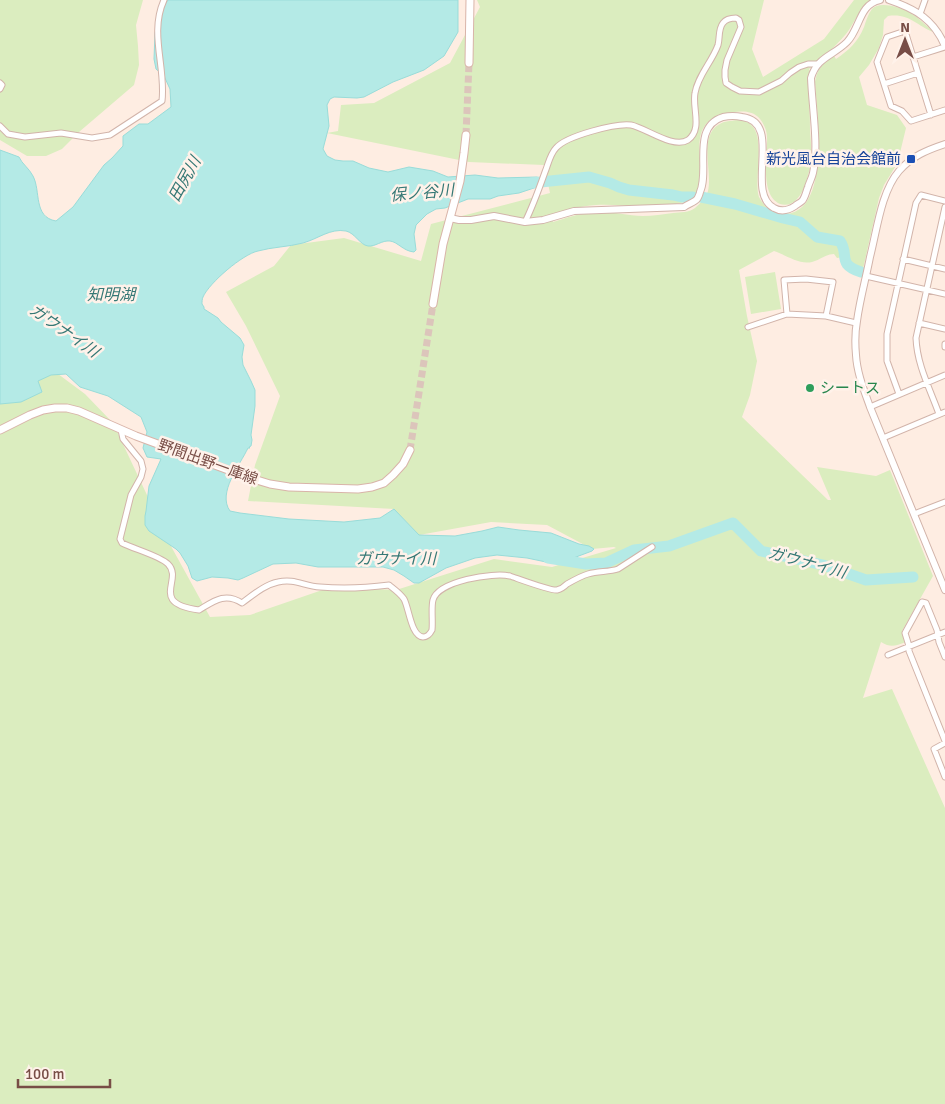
<svg xmlns="http://www.w3.org/2000/svg" width="945" height="1104" viewBox="0 0 945 1104" font-family="Signika,'Noto Sans JP',sans-serif">
	<style>
		.green { fill: #dbedbf }
		.water { fill: #b4eae6; stroke: #99dcd9 }
		.lines { fill: none; stroke-linecap: round; stroke-linejoin: round }
		.river { stroke: #b4eae6; stroke-width: 11 }
		.secondary-tunnel { stroke: #dcc5bb; stroke-width: 7; stroke-dasharray: 7 3.5; stroke-linecap: butt }
		.minor-casing { stroke: #d2b4aa; stroke-width: 7 }
		.tertiary-casing { stroke: #d2b4aa; stroke-width: 8 }
		.secondary-casing { stroke: #d9b4a9; stroke-width: 9 }
		.minor { stroke: #fff; stroke-width: 5 }
		.tertiary { stroke: #fff; stroke-width: 6 }
		.secondary { stroke: #fff; stroke-width: 7 }
		.transit-dot { fill: #1a4fb4; stroke: #fff2ea; stroke-width: 2 }
		.leisure-dot { fill: #2e9e5b; stroke: #fff2ea; stroke-width: 2 }
		.labels { text-anchor: middle; dominant-baseline: central; stroke-width: 5; stroke-linejoin: round; paint-order: stroke }
		.transit-label { font-size: 15px; fill: #164399; stroke: #fff2ea; text-anchor: end }
		.leisure-label { font-size: 15px; fill: #27864d; stroke: #fff2ea; text-anchor: start }
		.street-label { font-size: 15px; fill: #784d46; stroke: #fff2ea }
		.water-label { font-size: 16px; font-style: italic; fill: #357875; stroke: #fff2ea }
	</style>
	<rect width="100%" height="100%" fill="#feede2"/>
	<path class="green" d="M0 0H143L136 25 138 46 139 65 134 85 79 132 62 149 46 156H27L0 140Z
		M477 0H764L752 49 763 77 824 39 854 0H872C859 7 855 23 846 34 834 48 823 58 809 69L810 71 808 81C809 97 810 113 810 130 811 145 813 161 808 175 806 183 803 193 797 199 793 204 786 206 780 204 759 195 768 155 767 137 767 131 764 124 760 119 752 109 736 111 725 114 676 125 718 180 690 199 684 203 676 204 668 205 659 206 648 207 638 207 624 206 610 204 596 205 581 206 566 210 552 214L553 222C566 218 580 213 594 212 610 211 627 216 643 216 653 216 663 214 673 213 680 212 689 213 695 208 700 204 706 197 708 191 713 170 696 132 724 122 729 121 735 120 739 120 772 122 752 177 759 197 761 201 765 206 768 209 773 213 779 215 786 214 831 211 817 112 815 82 817 69 823 62 834 56L836 59C849 50 858 42 864 27 866 21 868 14 872 9 879 0 904 8 912 14 920 19 927 26 933 32 916 25 909 13 888 16L884 20 883 35 879 48 869 65 859 77 867 105 897 115 906 128 899 157 900 159 884 185 879 198 863 269C854 266 846 264 846 253 846 248 847 247 843 242L840 243 843 248V257L837 258 834 254C826 254 820 260 812 262 799 265 786 255 774 251L739 270 747 316 757 361 750 395 742 417 828 500H831L817 467 876 476 890 470 933 576 902 631 906 642C895 646 891 648 881 642L863 698 892 689 945 808V1104H0V373L50 368 85 394 113 423 172 548 210 617 250 615 331 587 396 590 494 559 552 567 616 548 614 547 592 549 547 525 491 522 419 535 394 509 248 501 255 465 280 396 246 326 226 292 274 266 291 245 344 238 421 261 431 224 550 193 544 165 469 162 327 133 338 131 341 105 374 103 450 63 480 7Z
		M775 272 781 309 751 314 745 277Z"/>
	<path class="water" d="M168 0H458V32L444 56 424 70 393 82 364 97 357 98 334 97 330 99 327 105 329 126 323 149 327 156 335 160 343 161H353L369 168 388 172 409 167 433 171 448 177 475 175 498 178 537 177 544 180 546 182 543 185 519 193 498 196 490 199H468L445 208 436 209 427 214 416 225 414 234 416 250 414 252C403 251 398 242 390 241 382 240 375 247 368 246 360 245 355 233 346 231 330 228 318 239 303 243 288 247 272 247 258 251 243 254 209 283 203 297 202 299 202 302 202 304L204 307V309L218 318 221 322 240 338 244 345 242 357 243 365 251 381 255 390V406L251 435 252 440 251 446 249 447 250 448H248C240 465 217 493 230 511L240 513 289 519 344 522 380 518 394 509 419 535 455 536 482 531 498 527 519 530 551 533 579 544 589 546 594 549 592 551 568 560 546 562 527 558 497 555 475 558 446 568 419 583H414L404 576 394 570 383 567H318L296 563 273 564 243 578 238 580 228 578 212 577 197 581 192 578 188 566 180 553 176 549 149 531 145 525V516L146 511 149 486 161 459 147 457 143 448 147 432 141 417 108 396 80 387 66 374 51 375 38 381 42 392 21 402 0 404V150L19 157C22 164 29 168 33 176 41 191 33 217 56 221L73 207 104 165 112 158 123 146V136L139 124H148L171 107 170 89 164 76 156 69 154 59 155 33 162 9Z"/>
	<g class="lines">
		<path class="river" d="M531 183 589 177 610 183 619 187 629 190 673 195 682 197H693
			M701 197 735 204 783 218 800 222 817 237 840 241C850 255 836 264 861 272
			M548 558 586 564 606 563 634 550 669 546 733 523 761 551 823 565 866 580 913 577"/>
		<path class="secondary-tunnel" d="M466 135 469 63
			M410 450 433 304"/>
		<defs>
			<path id="minor" d="M920 14 925 0
				M913 57 945 47
				M0 83 2 85 0 89
				M884 84 918 73
				M931 115 905 31 887 37 877 62 891 106 902 111 911 121 945 110
				M0 126 8 134 25 137 61 133 92 138 110 135 162 101C166 67 149 33 164 0
				M525 222C533 206 539 189 545 172 548 165 550 154 556 148 566 136 616 123 631 125 646 128 673 149 688 140 703 129 692 108 695 93 698 75 712 62 718 45 720 38 718 29 723 23 726 19 731 18 736 18L739 20 741 27 727 60 725 70V77L726 83 732 87 740 91 759 92 781 81 790 73 799 67 808 64H817
				M903 259 945 269
				M866 276 945 294
				M787 314 784 280 806 279 833 282 826 316
				M919 323 945 329
				M748 327 787 314 826 316 856 323
				M945 344V347
				M899 394 887 361V334L916 203 921 195 945 201
				M870 407 945 375
				M939 414C930 389 917 365 916 338L945 207
				M121 430 123 439 141 461 143 469 141 477 131 495 120 539 122 543C134 549 160 556 168 564 184 580 148 603 199 610 214 601 225 592 242 603 253 595 264 585 278 582 294 578 304 586 320 587 342 589 366 588 389 585 394 589 400 593 404 599 409 608 411 636 423 637 428 637 430 634 432 630 433 622 431 607 433 600 438 581 493 572 510 576 519 579 551 591 557 590 561 589 565 586 567 584 574 580 581 576 588 574 598 571 609 572 618 569L652 547
				M883 438 945 412
				M914 514 945 502
				M888 655 945 632
				M945 657 939 642 937 630 926 603 922 602 905 633 909 646V651L945 741
				M945 743 934 749 945 777"/>
			<path id="tertiary" d="M889 0C916 9 934 20 945 46
				M945 144C927 150 912 156 899 171 881 192 877 230 870 257 866 278 860 299 857 321 855 332 855 344 856 355 857 373 864 390 870 407L945 590
				M450 218 459 220H471L494 216 525 222 543 220 574 211 684 207C688 204 695 202 697 199 698 198 700 193 700 192 710 170 691 127 723 117 728 116 737 116 742 117 784 122 744 192 774 208 781 212 789 210 795 206 797 204 800 203 802 201 805 198 806 192 808 187 809 183 812 178 813 173 819 146 812 106 811 78 817 57 833 56 847 42 860 29 859 4 880 0"/>
			<path id="secondary" d="M469 63 470 0
				M433 304 443 244 460 181 464 153 466 135
				M0 430 30 415 43 410 55 408H67L79 411 136 436 250 478 270 484 289 487 358 489 372 487 384 483 393 475 403 464 410 450"/>
		</defs>
		<use href="#minor" class="minor-casing"/>
		<use href="#tertiary" class="tertiary-casing"/>
		<use href="#secondary" class="secondary-casing"/>
		<use href="#minor" class="minor"/>
		<use href="#tertiary" class="tertiary"/>
		<use href="#secondary" class="secondary"/>
	</g>
	<rect class="transit-dot" x="906" y="154" width="10" height="10" rx="2.5"/>
	<circle class="leisure-dot" cx="810" cy="388" r="5"/>
	<g class="labels">
		<g class="transit-label">
			<text x="901" y="159">新光風台自治会館前</text>
		</g>
		<g class="leisure-label">
			<text x="820" y="388">シートス</text>
		</g>
		<g class="street-label">
			<text transform="translate(208 462) rotate(20)">野間出野一庫線</text>
		</g>
		<g class="water-label">
			<text transform="translate(185 179) rotate(-61)">田尻川</text>
			<text transform="translate(422 193) rotate(-5)">保ノ谷川</text>
			<text x="111" y="295">知明湖</text>
			<text transform="translate(64 331) rotate(35)">ガウナイ川</text>
			<text x="396" y="559">ガウナイ川</text>
			<text transform="translate(807 563) rotate(15)">ガウナイ川</text>
		</g>
	</g>
	<g transform="translate(905 40)" stroke="#fff2ea" stroke-width="4" paint-order="stroke">
	<path d="M0-4L9 19L0 12L-9 19Z" fill="#784d46"/>
	<text y="-8" font-size="14" font-weight="bold" text-anchor="middle" fill="#784d46">N</text>
	</g>
	<path d="M18 1079v8h92v-8" fill="none" stroke="#784d46" stroke-width="2.5"/>
	<text x="25" y="1079" font-size="15" fill="#784d46" stroke="#fff2ea" stroke-width="4" paint-order="stroke">100 m</text>
</svg>
